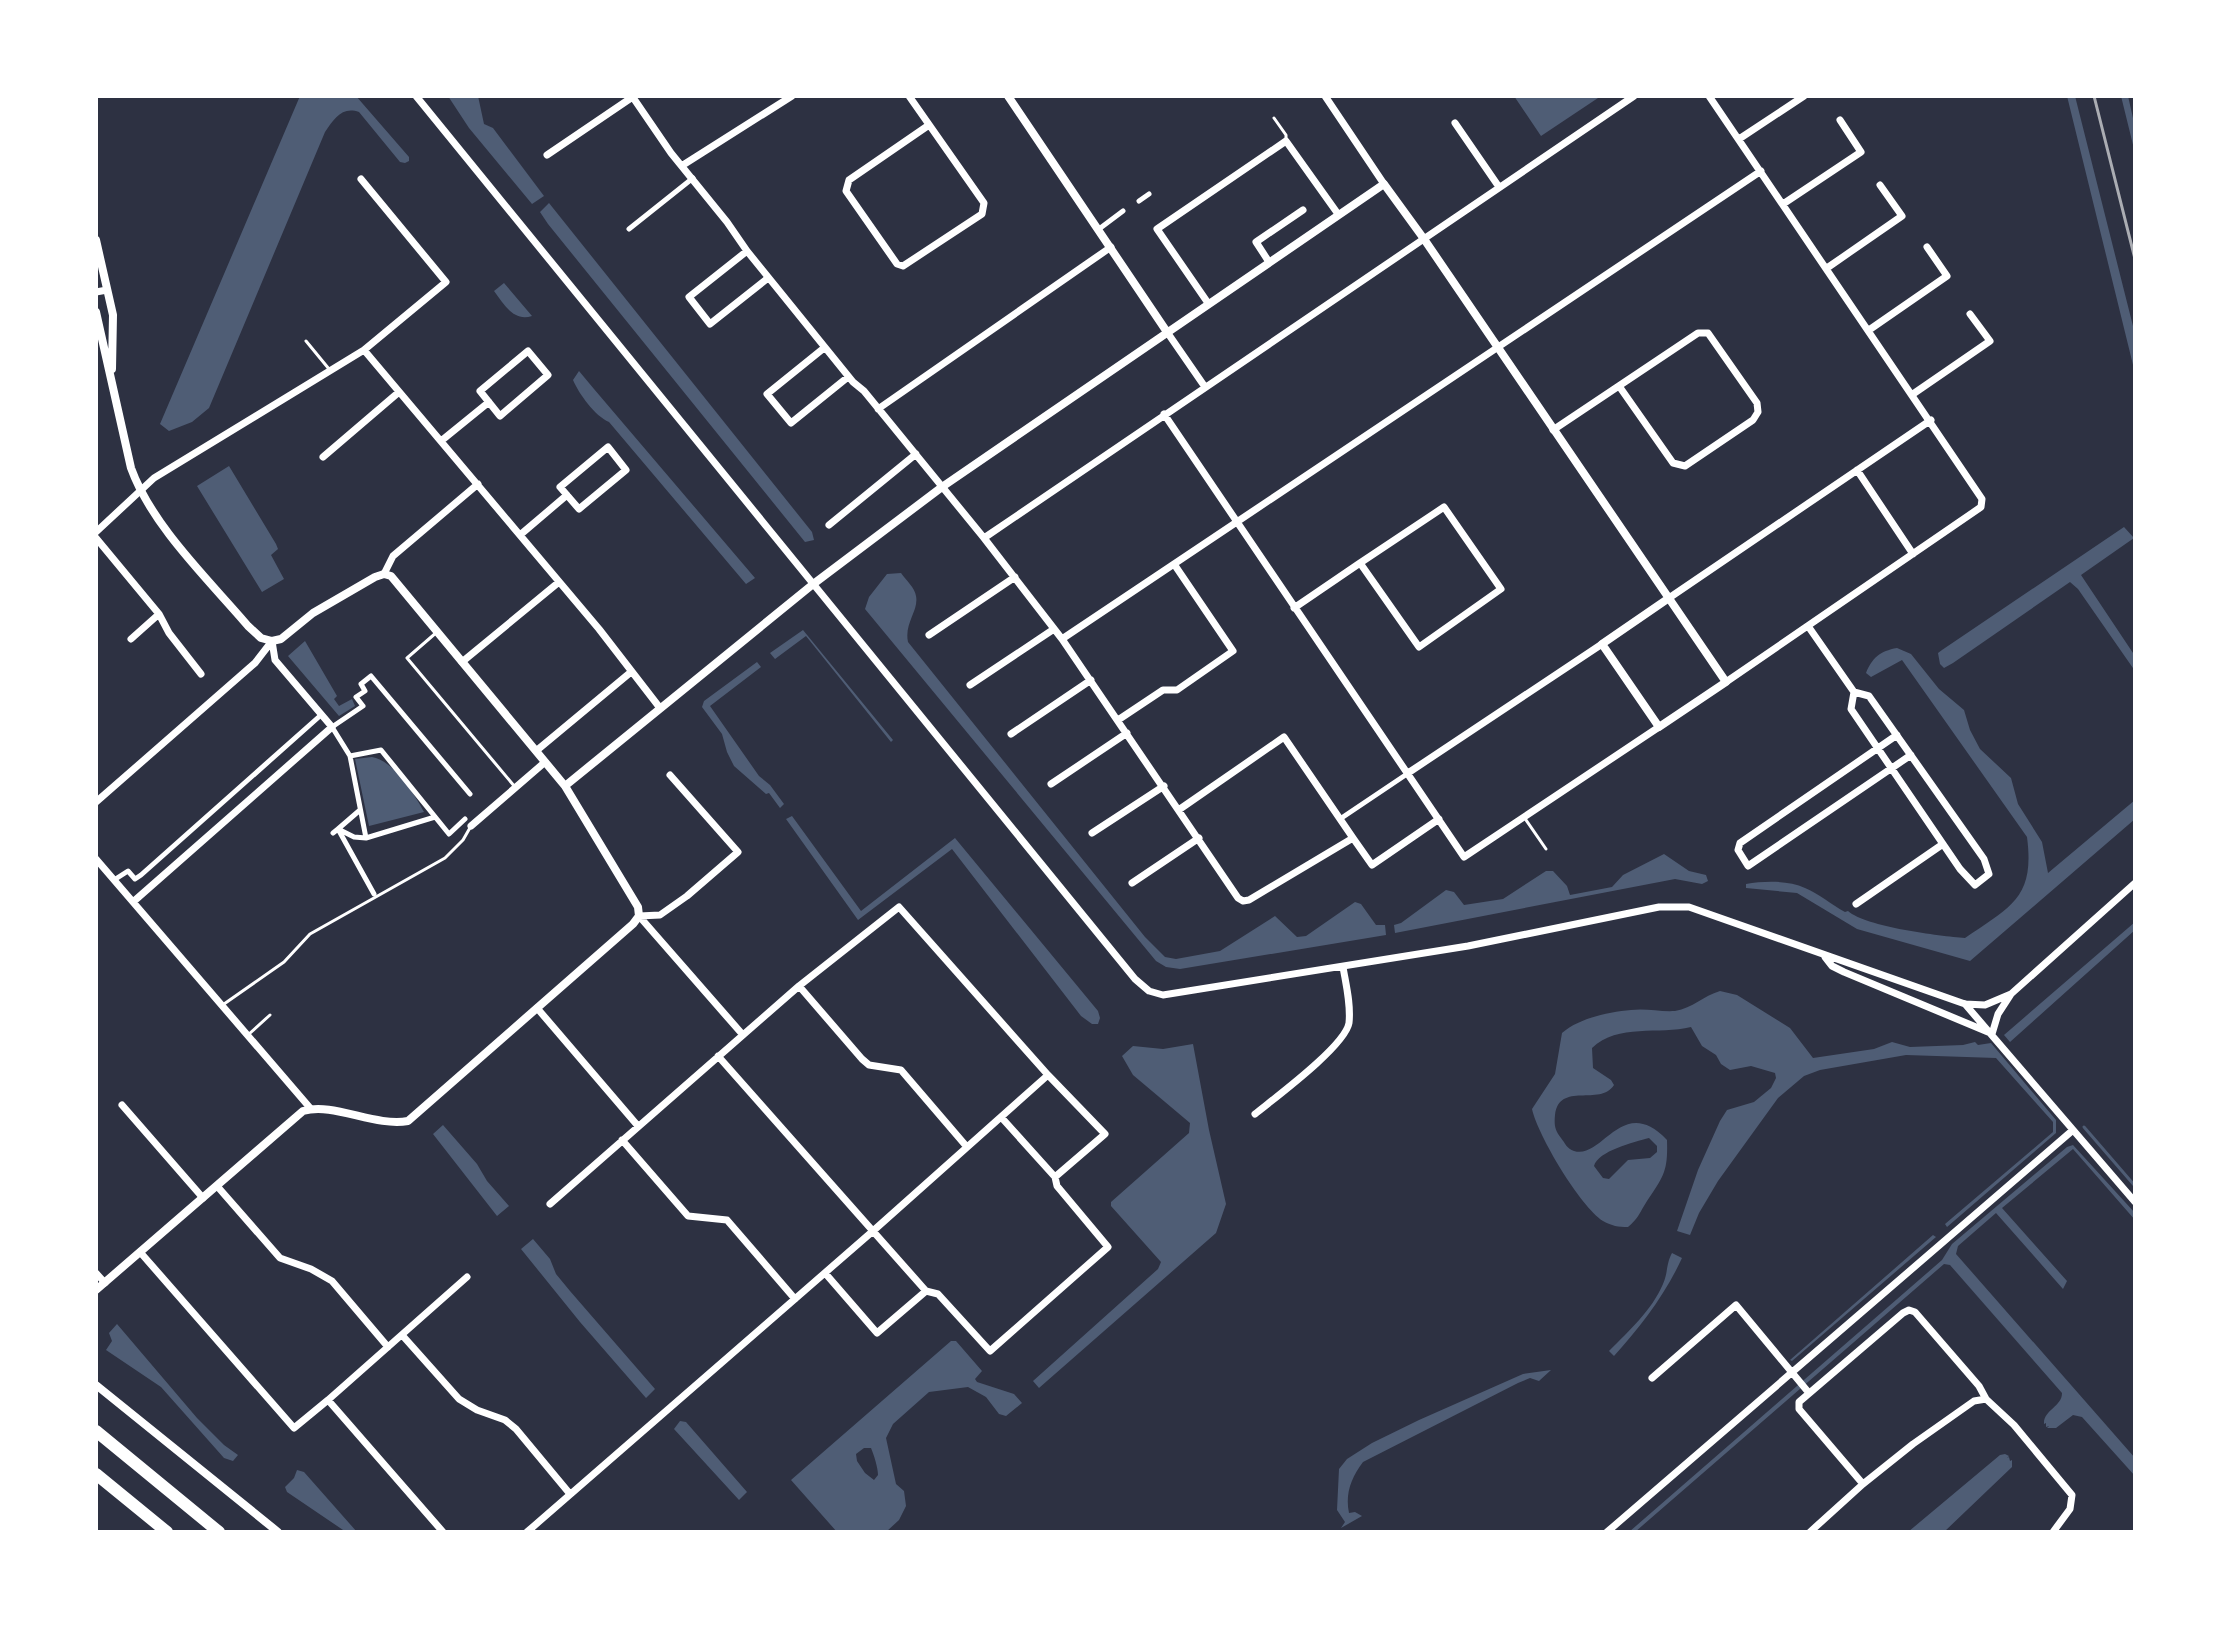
<svg xmlns="http://www.w3.org/2000/svg" width="2231" height="1628" viewBox="0 0 2231 1628" font-family="'Alegreya Sans',sans-serif">
	<style>
		.water { fill: #4f5d75; fill-rule: evenodd }
		.lines { fill: none; stroke-linecap: round; stroke-linejoin: round }
		.stream { stroke: #4f5d75; stroke-width: 3 }
		.service { stroke: #fff; stroke-width: 3 }
		.pedestrian { stroke: #fff; stroke-width: 5 }
		.minor { stroke: #fff; stroke-width: 7 }
		.tertiary { stroke: #fff; stroke-width: 8 }
		.motorway { stroke: #fff; stroke-width: 12 }
		.rail { stroke: #abadb3; stroke-width: 3 }
	</style>
	<rect width="100%" height="100%" fill="#2d3142"/>
	<path class="water" d="M300 96H356L409 157V161L405 163 400 162 359 112C342 106 334 119 325 132L209 408 192 422 169 431 160 424Z
		M448 96H478L484 124 493 128 544 196 532 204 469 128Z
		M1514 96H1596L1598 98 1541 136Z
		M2067 96H2075L2135 334V373Z
		M2121 96H2128L2135 127V153Z
		M549 203 812 532 814 540 805 542 548 224 540 212Z
		M504 283 532 316C513 322 504 304 494 291Z
		M579 371 594 389 755 578 746 584 609 422C595 416 579 394 573 380Z
		M229 466 276 544 278 549 271 555 284 579 262 592 197 486Z
		M2124 527 2134 538 2081 575 2135 656V671L2078 589 2070 582 1953 663 1944 668 1940 664 1938 653 1942 650Z
		M901 573C906 580 915 588 916 596 919 611 904 623 908 642L1145 937 1165 957 1176 959 1220 951 1275 916 1297 937 1306 936 1355 902 1361 904 1376 925H1385L1386 935 1180 969 1166 967 1156 961 865 609 869 597 887 574Z
		M803 630 893 740 891 742 806 636 775 659 770 653Z
		M305 641 337 696 334 699 339 706 352 699 355 706 339 716 288 656Z
		M1897 648 1911 654 1939 689 1964 710 1970 730 1980 749 2011 778 2018 804 2042 842 2048 873 2135 800V819L1970 961 1857 929 1797 893 1746 888V884C1764 881 1788 880 1805 888 1818 893 1832 905 1845 912L1848 911C1866 927 1940 936 1965 938 2011 906 2035 898 2027 837L1902 660 1871 677 1866 673C1872 658 1880 651 1897 648Z
		M757 662 761 667 710 706 759 776 770 785 784 804 780 808 769 793 766 794 734 766 727 752 722 734 702 707 704 701Z
		M372 757C394 761 414 793 424 812L369 826 355 759Z
		M792 816 861 911 955 838 1098 1011 1100 1018 1098 1024H1092L1081 1016 952 849 858 920 786 819Z
		M1664 854 1689 871 1706 875 1708 881 1702 884 1675 879 1395 933 1394 925 1401 923 1446 890 1454 892 1464 905 1503 899 1546 871H1553L1567 886 1570 895 1612 887 1623 875Z
		M2135 922V930L2010 1042 2004 1035Z
		M1720 991 1737 995 1790 1028 1813 1058 1874 1049 1892 1042 1910 1047 1963 1045 1975 1042 1978 1045 1991 1043 2056 1120V1133L1947 1227 1945 1224 2053 1132V1122L1996 1058 1906 1055 1820 1070 1804 1076 1778 1098 1718 1181 1699 1213 1690 1235 1677 1231 1698 1170 1720 1121 1727 1110 1754 1102 1771 1088 1776 1078 1775 1073 1751 1066 1730 1070 1721 1064 1716 1055 1702 1046 1691 1027C1659 1035 1618 1023 1592 1048L1593 1068 1611 1080 1614 1085C1600 1107 1559 1081 1555 1115 1554 1126 1555 1130 1561 1138 1565 1143 1567 1149 1574 1151 1603 1160 1622 1093 1667 1140 1668 1171 1664 1176 1647 1201 1640 1212 1638 1219 1628 1227 1618 1227 1612 1226 1603 1221 1580 1206 1538 1136 1532 1109L1555 1074 1562 1033C1579 1018 1609 1012 1631 1010 1646 1008 1660 1012 1675 1011 1693 1008 1703 996 1720 991ZM1649 1138 1657 1146V1152L1650 1158 1628 1160 1609 1179 1603 1178 1594 1166C1598 1151 1634 1142 1649 1138Z
		M1193 1044 1209 1130 1226 1204 1216 1233 1039 1388 1033 1381 1158 1269 1161 1262 1111 1206V1202L1189 1133 1190 1123 1133 1075 1122 1056 1133 1046 1163 1049Z
		M443 1125 477 1164 487 1181 509 1206 497 1216 433 1134Z
		M2073 1145 2135 1213V1220L2073 1149 2002 1208 2067 1281 2063 1289 1996 1213 1958 1246 1956 1254 2135 1458V1476L2082 1417 2073 1415 2056 1428H2047L2049 1426 2046 1427V1423L2044 1424C2043 1410 2062 1407 2062 1393L1950 1265 1944 1264 1635 1532H1629L1942 1260 1952 1244 2067 1147Z
		M1933 1235 1936 1237 1792 1361 1790 1360Z
		M533 1239 550 1259 556 1274 570 1291 655 1389 646 1398 580 1322 521 1249Z
		M1672 1253 1682 1258C1665 1295 1641 1326 1614 1356L1609 1351C1629 1331 1652 1310 1663 1284 1668 1273 1666 1264 1672 1253Z
		M117 1324 197 1418 224 1445 238 1455 233 1461 224 1458 161 1387 106 1350 112 1341 109 1333Z
		M951 1341H956L982 1371 975 1379 977 1382 1014 1394 1022 1403 1006 1416 999 1414 986 1397 968 1387 929 1392 893 1424 886 1438 896 1484 904 1491 906 1506 899 1520 886 1532H837L791 1480ZM864 1448H871C874 1455 878 1468 878 1475L874 1480 865 1473 857 1461 856 1454Z
		M1551 1370 1539 1381 1530 1378 1518 1383 1363 1462C1351 1478 1345 1494 1349 1513L1355 1512 1362 1516 1341 1528 1345 1522 1337 1510 1339 1469 1347 1459 1372 1443 1419 1420 1523 1374Z
		M680 1421 686 1422 747 1492 739 1500 674 1429Z
		M2005 1454 2009 1456 2007 1458 2009 1457 2010 1461 2012 1460V1467L1944 1532H1908L2000 1455Z
		M297 1470 304 1472 357 1532H346L287 1492 285 1487 294 1478Z"/>
	<g class="lines">
		<path class="stream" d="M2084 1127 2135 1186"/>
		<path class="service" d="M1274 118 1286 135V141
			M306 341 329 369
			M437 632 407 658 515 787
			M1524 817 1546 849
			M224 1004 284 962 310 934 445 858 463 840 471 826
			M249 1034 270 1015"/>
		<path class="pedestrian" d="M1139 201 1149 194
			M629 229 693 178
			M1099 229 1123 211
			M360 810 338 829 374 894
			M465 819 449 834 381 750 350 756 332 727 363 706 356 697 365 691 361 684 371 676 470 794
			M1340 819 1407 774
			M333 833 338 829 354 837 366 838 350 756
			M366 838 435 817
			M114 880 128 871 135 879 141 875 321 715"/>
		<path class="minor" d="M416 96 1135 979 1149 991 1163 995 1468 946 1659 907H1689L1965 1004 1985 1005 2011 994
			M632 96 671 153 727 222 747 251 853 382 864 391 984 538 1062 639 1238 898 1243 901 1249 900 1353 838 1372 865 1439 819
			M909 96 984 203 982 214 903 266 897 264 846 191 849 180 929 125
			M1325 96 1384 184
			M1709 96 1982 499 1981 507 1726 682
			M1455 123 1499 187
			M1739 139 1804 96
			M547 155 634 96
			M683 165 792 96
			M1783 204 1861 152 1840 120
			M747 251 689 297 710 324 768 278
			M1269 262 1256 242 1303 210
			M1827 268 1902 216 1880 185
			M96 292 107 290
			M1208 303 1157 229 1286 141 1338 214
			M1869 330 1947 276 1927 247
			M1167 332 1205 387
			M824 348 767 394 791 423 848 377
			M364 350 599 629 660 708
			M528 351 548 375 500 416 480 391Z
			M1913 394 1990 341 1970 314
			M878 409 1111 247
			M1164 414 1464 857 1659 727
			M1553 430 1698 333H1708L1757 403 1758 412 1753 420 1685 466 1673 463 1619 386
			M441 441 489 402
			M608 447 626 470 579 509 560 487Z
			M323 457 399 392
			M1857 470 1913 554
			M1444 507 1501 589 1419 647 1360 563Z
			M829 525 916 454
			M96 532 154 478 364 350 446 282 361 179
			M520 535 567 495
			M96 538 159 614 169 633 201 674
			M984 538 1634 96
			M384 574 393 556 478 484
			M1669 598 1931 420
			M1294 608 1360 563
			M1808 626 1854 692 1869 696 1984 859 1989 874 1975 885 1960 869 1851 709 1854 692
			M929 635 1015 577
			M131 639 159 614
			M1062 639 1761 171
			M462 662 559 582
			M970 685 1054 629
			M1118 720 1163 690H1177L1233 651 1174 564
			M1011 734 1091 680
			M1897 735 1740 843 1738 850 1748 866 1911 755
			M536 751 631 672
			M1408 773 1602 644
			M1051 784 1127 733
			M96 802 255 663 272 641
			M1180 809 1284 737 1353 838
			M471 826 545 762
			M1092 833 1164 786
			M96 859 311 1109
			M1132 883 1199 838
			M133 902 332 727 275 660 272 641
			M1856 904 1943 844
			M639 916 660 915 687 896 738 852 670 775
			M639 916 743 1035
			M1825 957 1832 966 1844 972 1988 1032
			M799 986 862 1059 869 1065 901 1070 967 1147
			M1965 1004 2135 1202
			M537 1008 638 1126
			M1992 1034 1998 1014 2011 994 2135 883
			M718 1056 926 1291 877 1333 825 1273
			M122 1105 203 1198
			M1255 1114C1276 1097 1345 1046 1349 1023 1351 1004 1346 985 1343 967
			M622 1140 688 1216 727 1220 795 1299
			M217 1186 280 1258 311 1269 332 1281 388 1347
			M550 1204 799 986 899 907 1048 1075
			M140 1252 294 1428 328 1400 443 1532
			M96 1273 105 1283
			M926 1291 938 1294 990 1351 1108 1247 1057 1186 1055 1177
			M402 1335 459 1399 477 1410 505 1420 516 1429 570 1494
			M1652 1378 1736 1305 1809 1393
			M328 1400 467 1277
			M1863 1484 1799 1409V1402L1903 1313 1909 1310 1915 1312 1979 1386 1986 1399
			M527 1532 873 1231 1048 1075 1105 1134 1055 1177 1001 1117
			M1607 1532 2073 1130
			M1810 1532 1863 1484 1913 1444 1974 1401 1986 1399 2014 1425 2072 1495 2070 1509 2053 1532"/>
		<path class="tertiary" d="M1008 96 1167 332
			M96 240 113 315 112 369
			M96 312 131 468C152 526 208 579 248 626L261 638 272 641 281 639 313 613 375 577 384 574 391 576 565 786 638 907 639 916 633 924 408 1121C374 1127 334 1102 303 1111L96 1290
			M565 786 812 585 942 487 1384 184 1424 239 1726 682 1659 727 1602 644 1669 598
			M96 1385 278 1532"/>
		<path class="motorway" d="M96 1431 219 1532
			M96 1474 167 1532"/>
		<path class="rail" d="M2094 96 2135 259"/>
	</g>
	<rect width="2231" height="1628" fill="none" stroke="#ffffff" stroke-width="196"/>
</svg>
